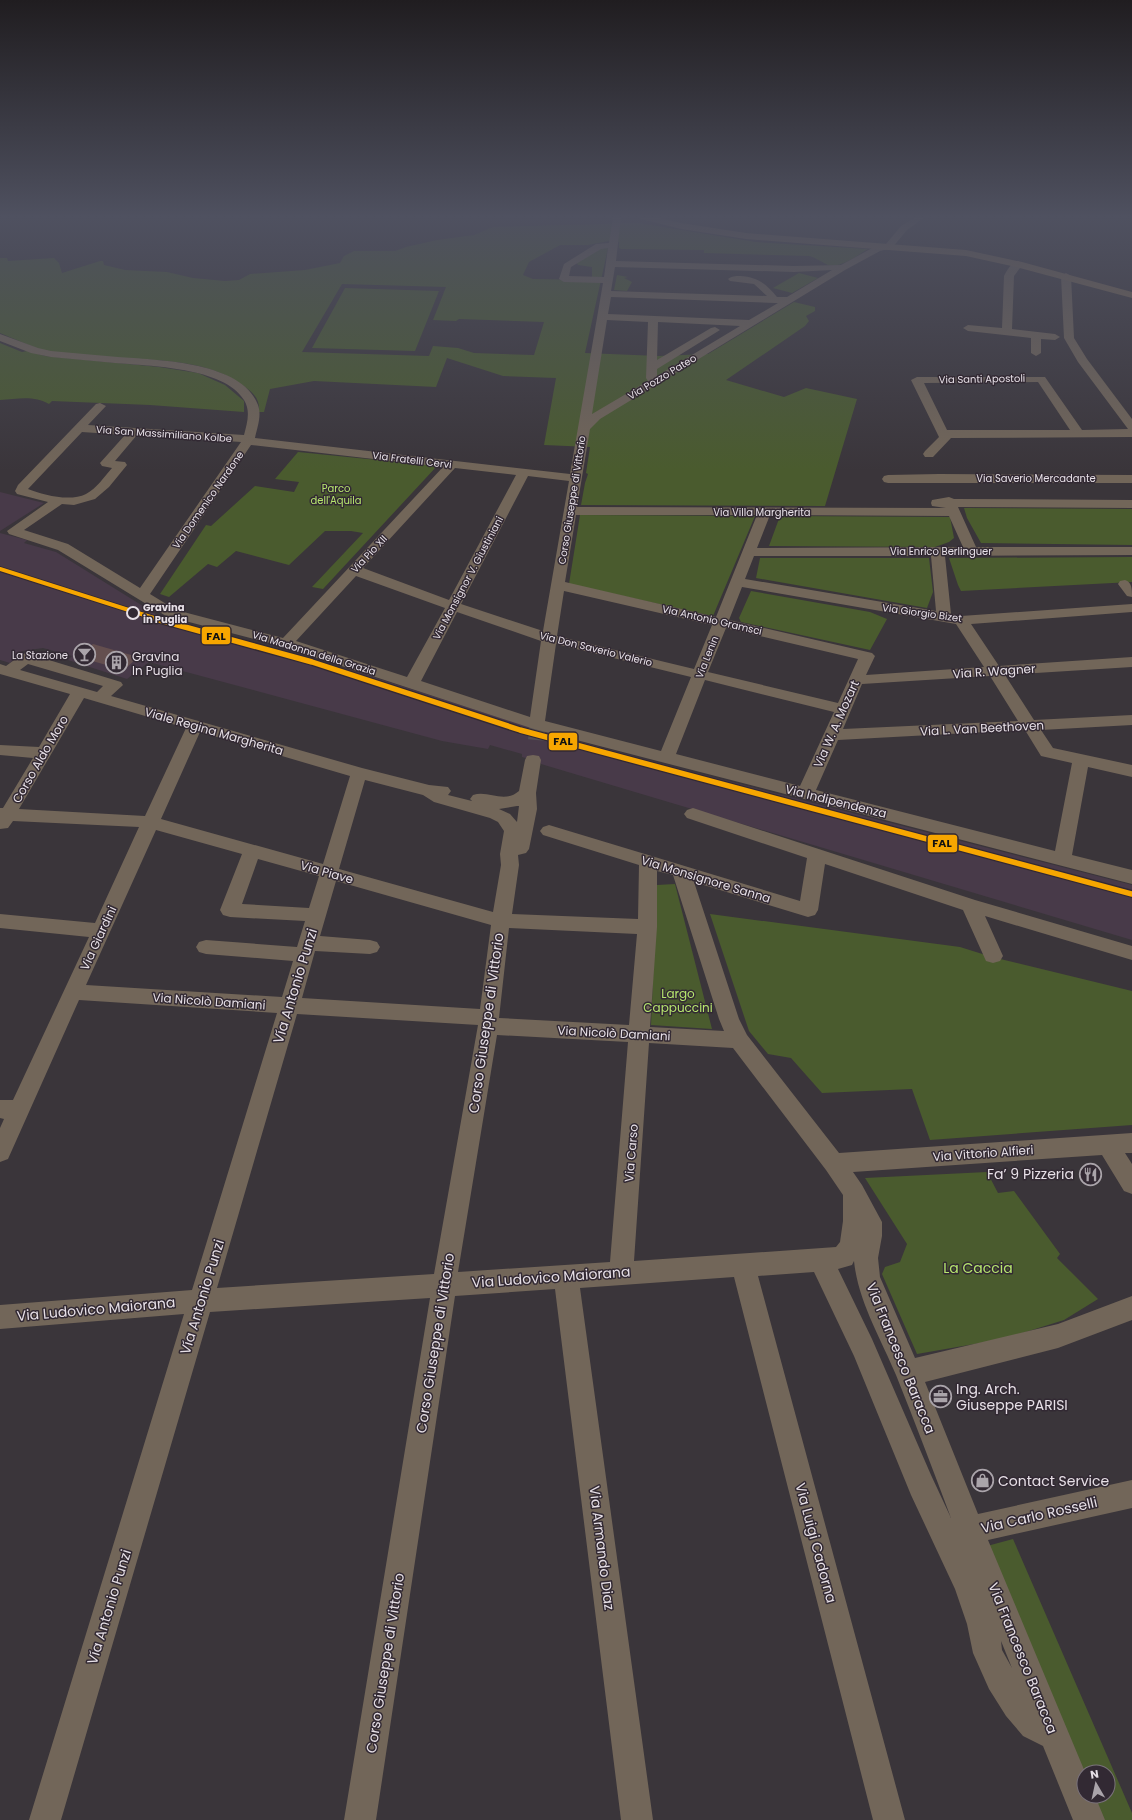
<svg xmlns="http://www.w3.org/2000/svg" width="1132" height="1820" viewBox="0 0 1132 1820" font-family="Poppins,sans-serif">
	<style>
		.built { fill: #483a49 }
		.green { fill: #4a5b2e; fill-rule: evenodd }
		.building { fill: #644f4f }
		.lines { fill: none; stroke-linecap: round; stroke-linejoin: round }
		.minor-tunnel { stroke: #544f54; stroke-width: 16; stroke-dasharray: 16 8; stroke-linecap: butt }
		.minor { fill: #726659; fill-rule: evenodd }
		.major { fill: #7d6b54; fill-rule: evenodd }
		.rail-1-far1-casing { stroke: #322933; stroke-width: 6 }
		.rail-1-casing { stroke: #322933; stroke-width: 8 }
		.rail-1-far1 { stroke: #f7a600; stroke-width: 4 }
		.rail-1 { stroke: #f7a600; stroke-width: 5.5 }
		.stop-dot { fill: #322933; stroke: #e7e0e7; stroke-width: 2 }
		.labels { text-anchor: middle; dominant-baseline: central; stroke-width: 3; stroke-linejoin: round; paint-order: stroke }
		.far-street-label { font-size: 10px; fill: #e7e0e7; stroke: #322933 }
		.far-park-label { font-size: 10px; fill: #b7e76e; stroke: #322933 }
		.far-stop-label { font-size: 10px; font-weight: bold; fill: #e7e0e7; stroke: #322933; text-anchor: start }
		.far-poi-label { font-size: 10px; fill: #e7e0e7; stroke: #322933; text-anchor: end }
		.poi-label { font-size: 12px; fill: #e7e0e7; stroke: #322933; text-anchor: start }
		.street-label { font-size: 12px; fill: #e7e0e7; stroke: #322933 }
		.park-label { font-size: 12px; fill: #b7e76e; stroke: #322933 }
		.near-street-label { font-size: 14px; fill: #e7e0e7; stroke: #322933 }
		.near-poi-label { font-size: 14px; fill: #e7e0e7; stroke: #322933; text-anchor: start }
		.near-park-label { font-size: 14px; fill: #b7e76e; stroke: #322933 }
		.line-badge { stroke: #322933; stroke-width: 1.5 }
		.pale-badge-label { font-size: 11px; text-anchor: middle; font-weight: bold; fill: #111 }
	</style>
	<rect width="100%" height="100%" fill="#3a353a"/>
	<path class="built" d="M0 492 44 503 0 531Z
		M0 533 27 540 24 543 56 552 159 616 351 670 555 735 693 772 1132 885V940L541 764 540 762 522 757V754L490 745 488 749 442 741 149 662 127 679 68 660 72 656 43 648 23 651 10 663 0 660Z"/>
	<path class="green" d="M638 223 756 242 868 249C856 256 842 268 828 265 821 262 817 258 809 256L704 253V250L621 249 619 248V242L609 241 588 245H560L529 262 523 275 533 279 592 280V267L578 265 576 262 600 248H608L585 353 659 356 708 354 794 302 815 307V311L806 316 809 321 805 326 726 380 784 397 806 388 857 399 825 506 581 505 585 483 588 474 586 473 590 447 544 445 556 378 503 376 447 358 436 387 314 381 270 389 264 412H259C260 400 255 394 245 387 210 360 164 361 122 358 98 356 74 354 49 352L36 348 0 333V258H7L8 261 54 258 59 263 62 273 100 261H103L104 265 125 270 167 272 193 278 225 281 239 280 250 274 305 270 340 263 344 256 354 251H395L406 247 437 240 474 235 493 227ZM342 284 446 287 433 320 456 321 459 319 544 322 534 355 474 353 458 348 433 346 429 356 302 352Z
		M799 273 818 278 792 293 773 288Z
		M617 275 628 277 624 278 632 282 627 291 614 290Z
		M345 288 439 291 415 351 312 348Z
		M0 343 22 352 27 351 45 356 159 367 198 373 225 385 244 401V412L150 405 52 401 49 404C34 395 17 399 0 400Z
		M298 452 437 466 323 589 312 587 363 533 351 531H325L289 565 236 551 217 567 208 564 169 597 160 594 206 525 211 526 255 486 294 492 299 482 275 479Z
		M964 508 1132 509V545L981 543 967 518Z
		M580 515 755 516 713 616 569 584Z
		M780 516 950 517 954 538 949 542 935 547 769 546Z
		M1132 557V582L961 591 958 585 949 558Z
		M760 558H929L933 592 927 608 756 578Z
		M751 591 870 612 887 619 870 650 741 622 739 618Z
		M675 884 712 1029 651 1025 657 885Z
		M710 914 960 947 992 957 1132 991V1125L930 1140 912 1089 822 1093 791 1058 768 1054 749 1031Z
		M987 1172 998 1193 1014 1191 1060 1254 1057 1258 1098 1299 1064 1320 1003 1339 917 1354 882 1274 885 1267 900 1262 907 1244 865 1178Z
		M1013 1539 1132 1813V1820H1101L1091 1796H1108V1772H1084L987 1546Z"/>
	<path class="building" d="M93 644 138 657 124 670 78 657Z"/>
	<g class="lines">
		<path class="minor-tunnel" d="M536 740 538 720"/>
		<path class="minor" d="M613 217H621L616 261 794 266 841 265 874 247 886 244 901 226 916 217H925L907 230 892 248 880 251 845 270 600 419 590 429 577 507 946 508 932 506 931 503 932 500 949 497 954 499 1132 500V508L958 507 976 547H1132V555L945 556 951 614 961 616 1132 604V612L971 624 999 666 1132 657V667L1005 675 1034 720 1132 715V725L1041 730 1053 748 1132 765V777L1088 767 1072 855 1132 870V884L534 729 281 646 166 616 58 550 9 534 7 531 48 502 17 494 15 491 18 485 96 404 100 403 106 406 88 425 244 435C247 423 251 411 244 400 224 367 149 366 115 363 94 361 72 359 51 357L31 353 0 341V334L38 348 51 351C73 353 95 355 118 357 156 360 242 361 258 405 262 416 257 428 255 438L570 474 603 283 564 282 559 279 564 264 596 244 609 243ZM608 248 604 277 569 276 571 267 601 249ZM615 267 794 272 832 270 787 297H777C766 284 758 277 740 276 735 276 732 276 728 279L730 281 754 284 767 296 611 291ZM611 297 775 303H778L749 320 608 314ZM607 320 648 322 646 378 648 381 592 414ZM658 322 740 326 657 376V369L720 330 715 327 711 328 657 360ZM82 432 125 435 100 463 102 466 112 468C104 477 97 488 86 494 70 502 43 495 28 489ZM137 435 241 442 140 588 68 544 24 530 62 504 74 505 95 499 109 487 127 465 125 462 115 461ZM251 445 443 467 283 638 176 610 150 594ZM455 468 516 475 449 600 363 568ZM528 476 569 481 543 631 461 604ZM576 515H757L716 617 565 582ZM770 515 949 516 963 547 757 548ZM754 556H931L936 611 745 579ZM356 576 445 608 407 677 296 641ZM742 587 956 624 984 667 866 675 875 656 872 653 729 620ZM564 591 712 625 694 669 557 636ZM457 612 541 641 530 717 421 681ZM726 628 858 659 838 703 708 672ZM556 644 691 677 661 751 545 721ZM990 676 1018 721 843 729 862 684ZM705 680 834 712 800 786 676 754ZM1025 730 1041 756 1072 763 1055 851 816 790 838 740Z
			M1018 261 1023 264 1014 276 1012 329 1055 334 1060 337 1055 340 1041 339V353L1036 356 1031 353V338L968 331 963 328 968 325 1002 328 1004 276C1007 270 1011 263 1018 261Z
			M1066 273 1071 276 1074 338 1087 359 1132 419V437L951 438 933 457H925L923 454 925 451 939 437 911 380 917 377H1045L1082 430 1128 429 1078 362 1064 338 1061 276ZM1038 382 1070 430H947L924 383Z
			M939 474 1132 475V483H888L884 482 882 479 884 476 888 475Z
			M1125 580C1132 582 1132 589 1132 597L1127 596 1118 584 1120 581Z
			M26 653 121 682 123 685 111 696 362 768 429 785 448 787 451 791 448 795 472 801 470 799 473 795C489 790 504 804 519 791L525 760 527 756 533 755 539 756 541 760 536 793 537 809 529 849 526 853 518 855 519 865 512 914 638 919 639 865 543 835 540 831 543 827 549 825 800 901 807 858 687 818 684 814 687 810 693 808 975 900 1132 946V960L985 916 1003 956 1000 961 993 963 986 961 963 910 825 864 818 910 815 915 808 917 694 882 739 1019 747 1035 839 1153 1132 1133V1153H1125L1132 1164V1194L1124 1191 1102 1155 853 1172 862 1185 882 1222V1236L878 1258 880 1277 915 1358 1058 1324 1132 1296V1320L1058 1348 925 1382 978 1514 1132 1480V1508L988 1540 1085 1772H1084V1796H1095L1105 1820H1073L1043 1746 1023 1736 1006 1716 989 1689 973 1653 967 1624 955 1589 911 1495 854 1356 814 1272 758 1276 905 1820H873L734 1277 580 1288 653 1820H621L555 1289 455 1296 376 1820H344L430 1298 210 1312 61 1820H29L184 1314 0 1329V1305L192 1290 277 1013 79 1000 8 1159 0 1162V1128L4 1119 0 1118V1100H13L89 937 0 928V914L95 923 139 827 13 821 8 828 0 829V808H3L33 758 0 755V745L39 747 70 694 0 674V664L6 666 21 655ZM28 664 103 686 97 692 20 670ZM84 698 186 728 145 816 19 809ZM200 732 350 776 323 864 161 819ZM365 780 423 795 434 802 490 818 498 822 504 831 500 854 501 865 493 912 339 869ZM517 806H519L517 822 510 814 499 809ZM156 830 242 854 220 910 223 915 230 917 305 921 297 947 206 940 199 942 196 947 199 952 206 954 293 961 282 997 86 985ZM258 859 319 876 309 908 242 904ZM657 871 673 875 719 1019 724 1031 650 1027 657 927ZM336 881 491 925 480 1009 302 998 315 951 370 954 377 952 380 947 377 942 370 940 320 936ZM509 928 637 934 629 1025 499 1018ZM297 1014 478 1025 434 1274 217 1288ZM497 1035 628 1042 610 1262 458 1272ZM649 1043 733 1048 826 1170 843 1195V1221L840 1242 836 1247 634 1261ZM854 1261C858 1301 881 1339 896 1375 915 1422 933 1470 951 1518L931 1475 872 1339 838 1269 852 1265ZM1001 1641 1012 1668 1002 1650Z"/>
		<path class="major" d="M640 217H655L681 223 746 233 966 250 1022 262 1132 292V298L1016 267 966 256 746 239 681 229 641 219Z"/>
		<defs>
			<path id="rail-1-far1" d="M0 569 160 620"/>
			<path id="rail-1" d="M156 619 312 662 520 730 1132 894"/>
		</defs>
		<use href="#rail-1-far1" class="rail-1-far1-casing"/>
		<use href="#rail-1" class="rail-1-casing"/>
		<use href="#rail-1-far1" class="rail-1-far1"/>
		<use href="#rail-1" class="rail-1"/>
	</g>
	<linearGradient id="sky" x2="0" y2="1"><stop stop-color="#201d20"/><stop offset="0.46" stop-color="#4f5160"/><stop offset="1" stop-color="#4f5160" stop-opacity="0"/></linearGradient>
	<rect width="1132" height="471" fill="url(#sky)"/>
	<defs>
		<symbol id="bar-ring" viewBox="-11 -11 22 22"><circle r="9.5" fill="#322933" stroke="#aaa4aa" stroke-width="1.5"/><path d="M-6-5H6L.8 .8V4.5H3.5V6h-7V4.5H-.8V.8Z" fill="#aaa4aa"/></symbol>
		<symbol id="building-ring" viewBox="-11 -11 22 22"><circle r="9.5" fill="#322933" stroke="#aaa4aa" stroke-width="1.5"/><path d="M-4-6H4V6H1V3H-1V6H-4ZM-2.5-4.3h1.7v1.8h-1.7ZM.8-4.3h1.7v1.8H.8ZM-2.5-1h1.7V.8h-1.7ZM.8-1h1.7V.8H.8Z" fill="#aaa4aa"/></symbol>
		<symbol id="restaurant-ring" viewBox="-11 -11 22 22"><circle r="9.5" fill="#322933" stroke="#aaa4aa" stroke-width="1.5"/><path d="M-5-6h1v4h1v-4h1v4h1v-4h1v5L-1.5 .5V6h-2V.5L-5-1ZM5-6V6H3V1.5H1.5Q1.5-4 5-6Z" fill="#aaa4aa"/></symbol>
		<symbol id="office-ring" viewBox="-11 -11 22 22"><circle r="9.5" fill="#322933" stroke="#aaa4aa" stroke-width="1.5"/><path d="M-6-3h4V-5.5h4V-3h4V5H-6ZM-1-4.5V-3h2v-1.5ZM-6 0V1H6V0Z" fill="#aaa4aa"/></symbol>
		<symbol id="shop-ring" viewBox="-11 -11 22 22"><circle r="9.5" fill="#322933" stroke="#aaa4aa" stroke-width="1.5"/><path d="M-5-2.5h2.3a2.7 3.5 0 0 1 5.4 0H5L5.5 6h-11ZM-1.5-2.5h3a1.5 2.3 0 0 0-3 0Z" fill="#aaa4aa"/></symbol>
	</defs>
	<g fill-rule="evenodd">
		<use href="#bar-ring" x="72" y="642" width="25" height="25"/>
		<use href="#building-ring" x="104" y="650" width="25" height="25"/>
		<use href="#restaurant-ring" x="1078" y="1162" width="25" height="25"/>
		<use href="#office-ring" x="928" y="1384" width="25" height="25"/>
		<use href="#shop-ring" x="970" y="1468" width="25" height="25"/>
	</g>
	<circle class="stop-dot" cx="133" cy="613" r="6"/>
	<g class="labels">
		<g class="far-street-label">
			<text transform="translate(662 377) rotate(-31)">Via Pozzo Pateo</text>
			<text transform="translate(982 379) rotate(-1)">Via Santi Apostoli</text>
			<text transform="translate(164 434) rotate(4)">Via San Massimiliano Kolbe</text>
			<text transform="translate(412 460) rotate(7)">Via Fratelli Cervi</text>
			<text x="1036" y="478">Via Saverio Mercadante</text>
			<text transform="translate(208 500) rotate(-55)">Via Domenico Nardone</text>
			<text transform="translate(572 500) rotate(-81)">Corso Giuseppe di Vittorio</text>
			<text x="762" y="512">Via Villa Margherita</text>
			<text x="941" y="551">Via Enrico Berlinguer</text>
			<text transform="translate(369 554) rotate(-47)">Via Pio XII</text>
			<text transform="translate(468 578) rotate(-62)">Via Monsignor V. Giustiniani</text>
			<text transform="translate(922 613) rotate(8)">Via Giorgio Bizet</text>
			<text transform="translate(712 620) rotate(13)">Via Antonio Gramsci</text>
			<text transform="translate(596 649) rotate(14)">Via Don Saverio Valerio</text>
			<text transform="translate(314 653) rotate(17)">Via Madonna della Grazia</text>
			<text transform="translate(707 657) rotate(-68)">Via Lenin</text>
		</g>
		<g class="far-park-label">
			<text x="336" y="488">Parco<tspan x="336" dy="12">dell'Aquila</tspan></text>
		</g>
		<g class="far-stop-label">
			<text x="143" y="607">Gravina<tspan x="143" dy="12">in Puglia</tspan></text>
		</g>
		<g class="far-poi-label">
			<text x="68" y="655">La Stazione</text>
		</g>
		<g class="poi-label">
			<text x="132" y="656">Gravina<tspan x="132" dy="14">In Puglia</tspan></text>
		</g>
		<g class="street-label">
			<text transform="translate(994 671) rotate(-4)">Via R. Wagner</text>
			<text transform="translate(836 724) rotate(-66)">Via W. A. Mozart</text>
			<text transform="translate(982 728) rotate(-3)">Via L. Van Beethoven</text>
			<text transform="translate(214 731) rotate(16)">Viale Regina Margherita</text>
			<text transform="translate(40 759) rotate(-60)">Corso Aldo Moro</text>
			<text transform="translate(836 801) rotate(14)">Via Indipendenza</text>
			<text transform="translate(327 872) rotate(16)">Via Piave</text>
			<text transform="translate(706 879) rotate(17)">Via Monsignore Sanna</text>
			<text transform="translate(98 938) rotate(-65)">Via Giardini</text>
			<text transform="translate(209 1001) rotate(4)">Via Nicolò Damiani</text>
			<text transform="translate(614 1033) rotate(3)">Via Nicolò Damiani</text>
			<text transform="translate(631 1153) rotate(-85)">Via Carso</text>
			<text transform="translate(983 1153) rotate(-4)">Via Vittorio Alfieri</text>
		</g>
		<g class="park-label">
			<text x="678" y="993">Largo<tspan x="678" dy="14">Cappuccini</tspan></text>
		</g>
		<g class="near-street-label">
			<text transform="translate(295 986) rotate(-73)">Vía Antonio Punzi</text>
			<text transform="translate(486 1023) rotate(-82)">Corso Giuseppe di Vittorio</text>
			<text transform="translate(551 1277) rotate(-4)">Via Ludovico Maiorana</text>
			<text transform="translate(202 1297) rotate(-73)">Vía Antonio Punzi</text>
			<text transform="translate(96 1309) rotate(-5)">Via Ludovico Maiorana</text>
			<text transform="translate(435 1343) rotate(-81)">Corso Giuseppe di Vittorio</text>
			<text transform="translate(901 1358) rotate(68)">Via Francesco Baracca</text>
			<text transform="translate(1039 1515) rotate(-13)">Via Carlo Rosselli</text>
			<text transform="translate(816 1543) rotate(75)">Via Luigi Cadorna</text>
			<text transform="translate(602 1548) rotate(83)">Via Armando Diaz</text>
			<text transform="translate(109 1607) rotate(-73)">Vía Antonio Punzi</text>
			<text transform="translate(1023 1658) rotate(68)">Via Francesco Baracca</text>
			<text transform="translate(385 1663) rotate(-81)">Corso Giuseppe di Vittorio</text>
		</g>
		<g class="near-poi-label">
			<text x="1074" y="1174" text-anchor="end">Fa’ 9 Pizzeria</text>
			<text x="956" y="1389">Ing. Arch.<tspan x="956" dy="16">Giuseppe PARISI</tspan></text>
			<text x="998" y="1481">Contact Service</text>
		</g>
		<g class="near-park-label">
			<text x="978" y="1268">La Caccia</text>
		</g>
	</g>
	<g class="line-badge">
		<rect x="201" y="626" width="30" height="19" rx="4" fill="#f7a600"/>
		<rect x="548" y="732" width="30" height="19" rx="4" fill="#f7a600"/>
		<rect x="927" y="834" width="31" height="19" rx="4" fill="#f7a600"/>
	</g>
	<g class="pale-badge-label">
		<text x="216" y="640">FAL</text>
		<text x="563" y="745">FAL</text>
		<text x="942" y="847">FAL</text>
	</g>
	<g transform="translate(1096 1784) rotate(351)"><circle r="19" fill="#322933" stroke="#7a727b"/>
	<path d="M0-3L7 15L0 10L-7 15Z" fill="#aaa4aa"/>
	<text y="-6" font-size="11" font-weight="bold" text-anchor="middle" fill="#e7e0e7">N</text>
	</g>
</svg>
